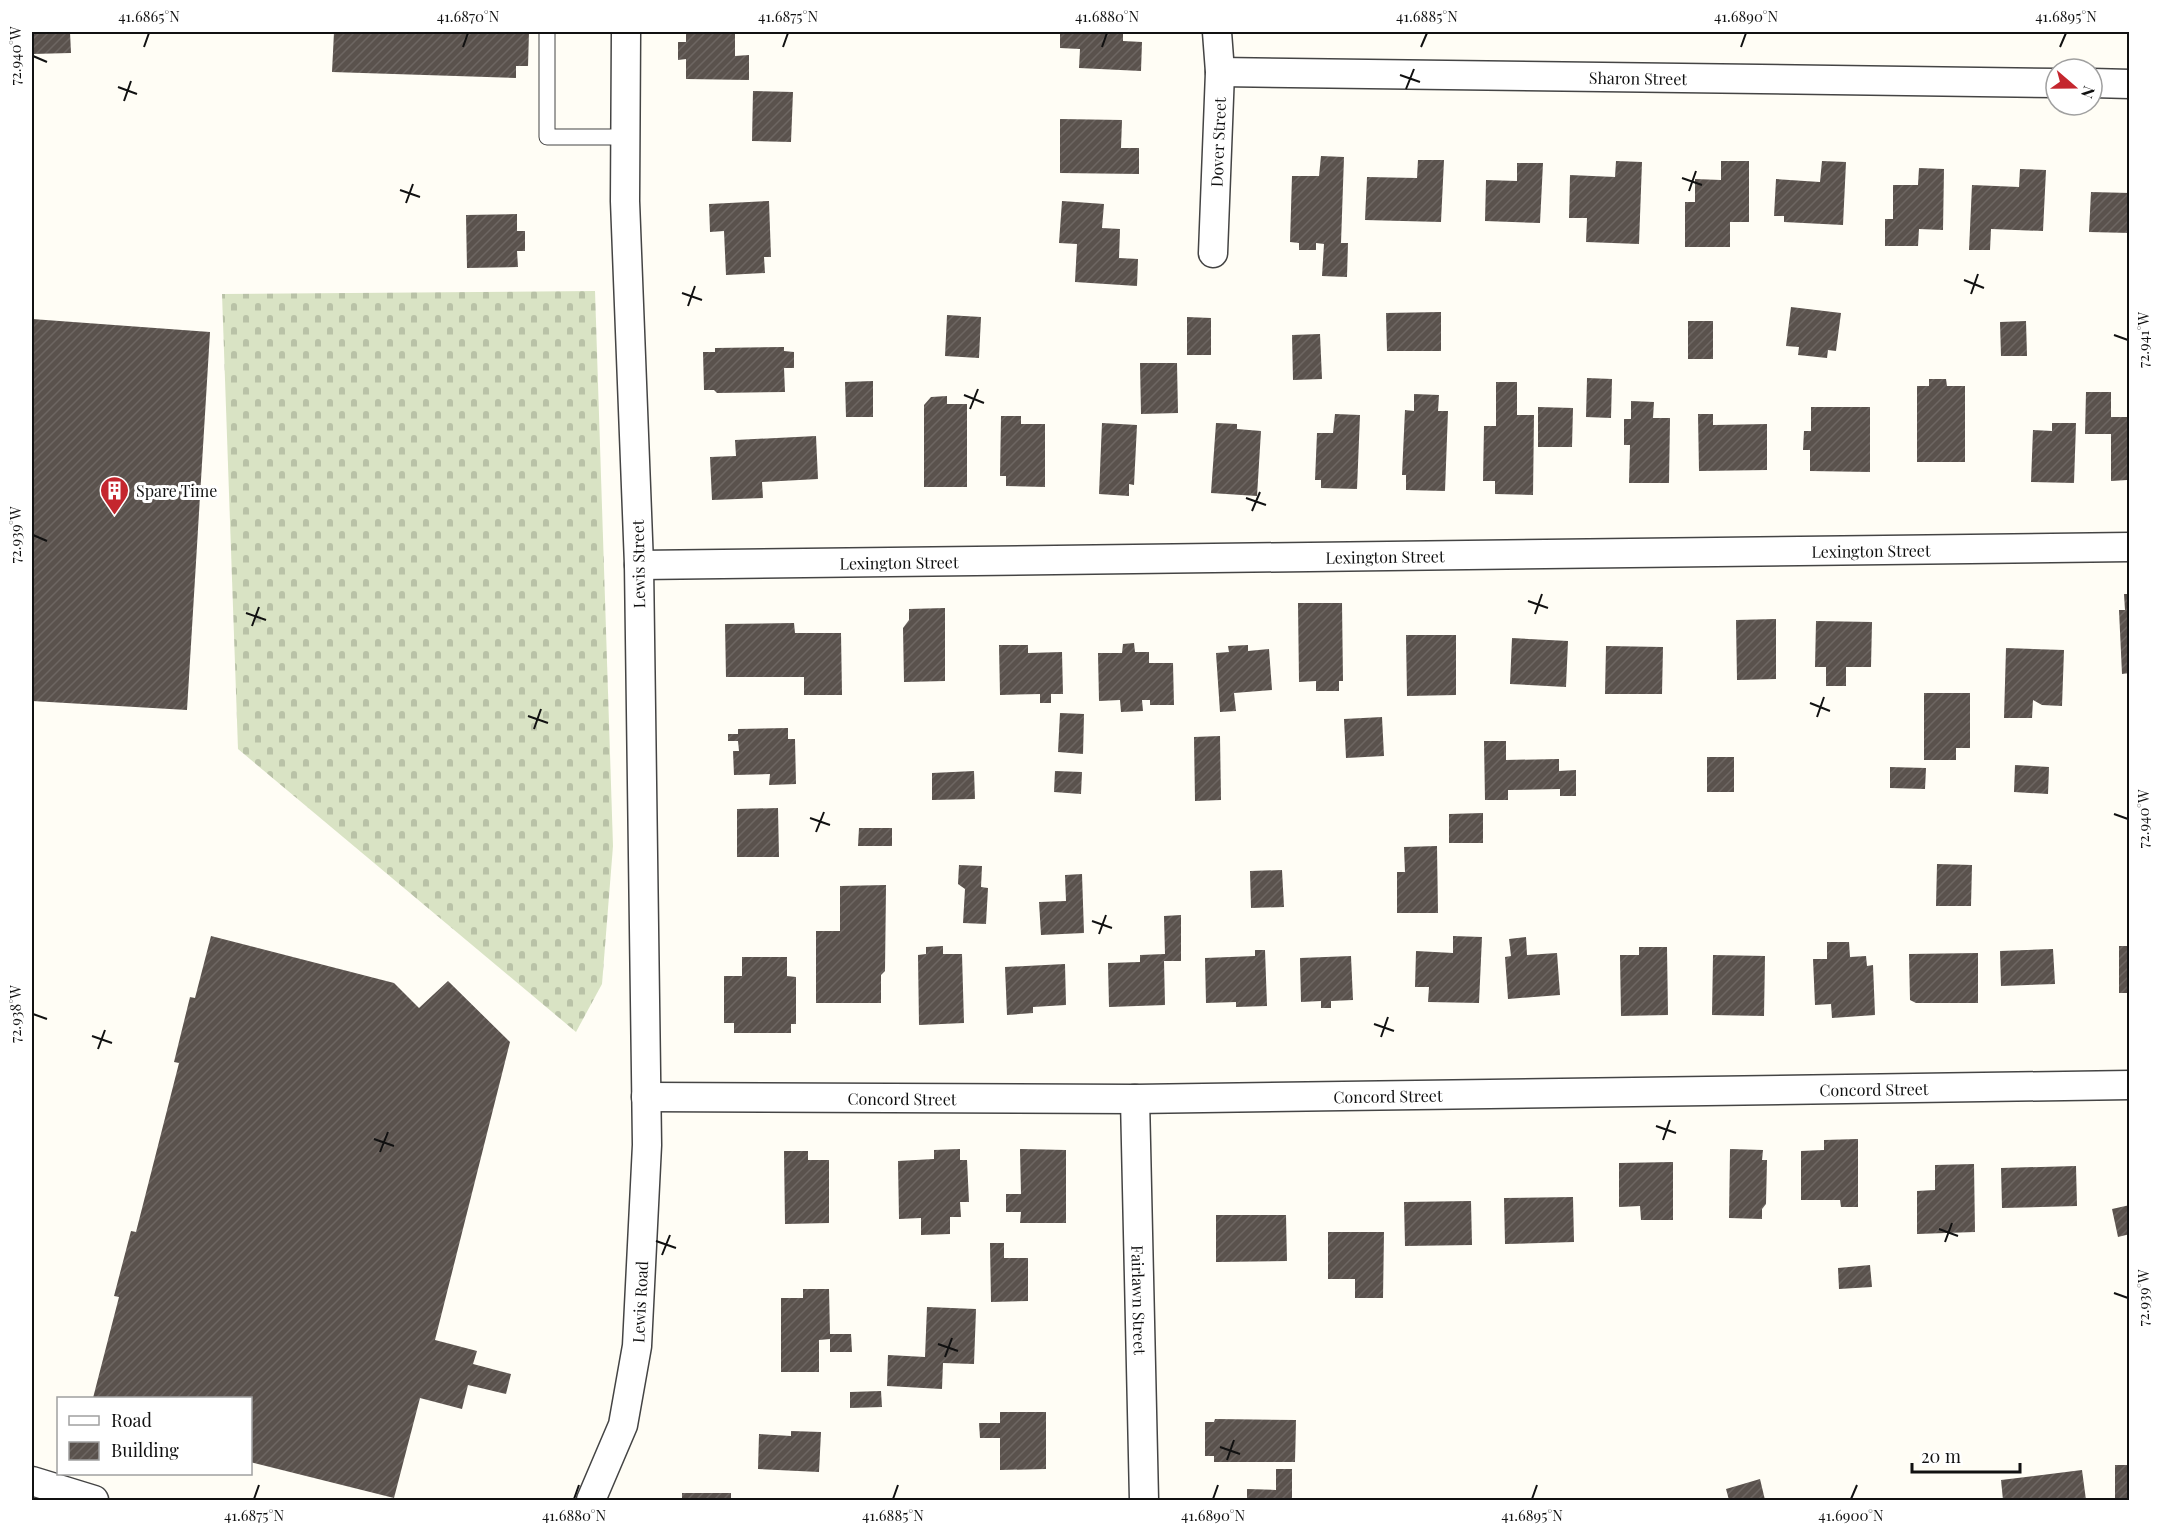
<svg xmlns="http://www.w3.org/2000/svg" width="2161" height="1532" viewBox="0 0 2161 1532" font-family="'Playfair Display',serif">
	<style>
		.cemetery { fill: url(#cemetery-stones) }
		.building { fill: url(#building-hatch) }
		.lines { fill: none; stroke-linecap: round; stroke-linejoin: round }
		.service-casing { stroke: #444; stroke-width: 17 }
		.minor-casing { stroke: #444; stroke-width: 31 }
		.service { stroke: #fff; stroke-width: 15 }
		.minor { stroke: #fff; stroke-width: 28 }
		.ticks { fill: none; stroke: #111; stroke-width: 2 }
		.labels { text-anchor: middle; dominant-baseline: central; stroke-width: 6; stroke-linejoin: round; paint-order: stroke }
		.street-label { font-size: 16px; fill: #111; stroke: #fff }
		.poi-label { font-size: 16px; fill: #111; stroke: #fff; text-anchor: start }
		.neatline { fill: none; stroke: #111; stroke-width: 2 }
		.ticks-label { font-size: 15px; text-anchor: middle; fill: #111 }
	</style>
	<defs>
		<pattern id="cemetery-stones" width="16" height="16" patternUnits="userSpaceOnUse" patternTransform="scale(1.5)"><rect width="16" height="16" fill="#d9e3c4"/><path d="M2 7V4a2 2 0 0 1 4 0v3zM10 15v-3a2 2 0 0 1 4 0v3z" fill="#b9c2a7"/></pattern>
		<pattern id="building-hatch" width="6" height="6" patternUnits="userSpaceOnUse" patternTransform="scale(1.5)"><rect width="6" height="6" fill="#5a524d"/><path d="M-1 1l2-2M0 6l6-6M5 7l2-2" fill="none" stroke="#6d6662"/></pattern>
	</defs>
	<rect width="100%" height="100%" fill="#fffdf5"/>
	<path class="cemetery" d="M595 291 613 846 602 984 576 1032 238 749 222 294Z"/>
	<path class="building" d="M32 32H70L71 53 32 54Z
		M334 32H529L528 66H516V78L332 72Z
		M686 32H735V56L749 55V80L686 79V59L678 60V42H686Z
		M1060 32H1123V41L1142 42 1141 71 1079 68 1080 49 1060 48Z
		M753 91 793 92 791 142 752 141Z
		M1060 119 1122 120 1121 148H1139V174L1060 173Z
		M1321 156 1344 157 1341 243H1348L1347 277 1322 276 1324 244 1316 243V250H1299V243L1290 242 1292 176H1319Z
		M1418 160H1444L1441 222 1365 220 1367 177 1417 178Z
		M1616 161 1642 162 1639 244 1586 242 1587 218H1569L1570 175 1615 177Z
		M1721 161H1749V222H1730V247H1685V202H1695V179L1721 180Z
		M1822 161 1846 162 1843 225 1784 222V216H1774L1776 179 1820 182Z
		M1517 163H1543L1540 223 1485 221 1486 180 1517 181Z
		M1919 168 1944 169 1943 230 1919 229 1918 246H1885V219H1893V185H1918Z
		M2020 169 2046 170 2043 231 1991 229 1990 250H1969L1972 185 2019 187Z
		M2091 192 2130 193V233L2089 232Z
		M769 201 771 257H764L765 273 726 275 724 231 710 232 709 204Z
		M1062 201 1104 204 1102 228 1120 229 1119 258 1138 259 1137 286 1075 282 1077 244 1059 243Z
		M517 214V231H525V251H517L518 267 467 268 466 215Z
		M1791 307 1841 313 1836 351 1828 350 1827 358 1798 355 1799 347 1786 346Z
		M1441 312V351H1387L1386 313Z
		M947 315 981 317 979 358 945 356Z
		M1187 317 1211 318V355H1187Z
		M32 319 210 332 187 710 32 701Z
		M1688 321H1713V359H1688Z
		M2026 321 2027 356H2001L2000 322Z
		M1320 334 1322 379 1293 380 1292 335Z
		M784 347V351L794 352V368H784L785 392 717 393 714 390H704L703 352H715V348Z
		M1140 363H1177L1178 413 1141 414Z
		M1587 378 1612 379 1611 418 1586 417Z
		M1929 379H1946L1947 386H1965V462H1917V386H1929Z
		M873 381V417H846L845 382Z
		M1496 382H1517V415H1534L1533 495 1495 494V481H1483L1484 426H1496Z
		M2086 392H2111V417H2130V487H2127V480L2111 481V434H2085Z
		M1414 394 1439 395 1438 411H1448L1445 491 1406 490V475H1402L1405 410 1414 411Z
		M947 396V404H967V487H924V405L931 397Z
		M1631 401 1654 402 1653 418H1670L1669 483H1629L1630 445H1624V419H1631Z
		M1538 407 1573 408 1572 447H1538Z
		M1811 407H1870V472L1810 471V450H1803L1804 431H1811Z
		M1335 414 1360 415 1357 489 1321 488V480H1315L1317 433H1333Z
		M1698 414H1713V425L1767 424V470L1699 471Z
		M1001 416H1021V424H1045V487L1006 486V476H1000Z
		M1102 423 1137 425 1134 485 1129 484V496L1099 494Z
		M1216 423 1237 424V429L1261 431 1257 496 1211 493Z
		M2052 423H2076L2074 483 2031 482 2033 430 2052 431Z
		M816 436 818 479 762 482 763 498 712 500 710 457 736 456 735 440Z
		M2124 594H2130V673L2122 674 2119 610H2125Z
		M1298 603H1342L1343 681H1339V691H1316V681L1299 682Z
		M945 608V681L904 682 903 628 909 620V609Z
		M1776 619V679L1737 680 1736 620Z
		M1816 621 1872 622 1871 667H1846V686H1826V667H1815Z
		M794 623 795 633H841L842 695H804V677H726L725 624Z
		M1406 635H1456V695L1407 696Z
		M1512 638 1568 641 1566 687 1510 684Z
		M1134 643 1135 652H1149V663H1173L1174 705H1150V700H1142L1143 711 1121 712 1120 700 1099 701 1098 653H1122L1123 644Z
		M999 645H1028V653L1062 652 1063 694H1051V703H1040V694L1000 695Z
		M1248 645V651L1269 649 1272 690 1234 693 1236 711 1220 712 1216 653 1229 652 1228 646Z
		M1606 646 1663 647 1662 694H1605Z
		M2006 648 2064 650 2062 706 2042 705 2033 700 2032 718H2004Z
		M1924 693H1970V748H1956V760H1924Z
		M1060 713 1084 714 1083 754 1058 752Z
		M1382 717 1384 756 1346 758 1344 719Z
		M788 728V739H795L796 784 769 785 770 774 734 775 733 751H739L738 741H728V734H738V729Z
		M1220 736 1221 800 1195 801 1194 737Z
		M1484 741H1506V760L1559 759V771L1576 770V796H1560V789L1508 790V800H1485Z
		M1707 757H1734V792H1707Z
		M2015 765 2049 767 2048 794 2014 792Z
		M1890 767 1926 768 1925 789 1890 788Z
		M974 771 975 799 932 800V773Z
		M1055 771 1082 772 1081 794 1054 792Z
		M778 808 779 857H737V809Z
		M1483 813V843H1449V814Z
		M859 828H892V846H858Z
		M1437 846 1438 913H1397V872H1405L1404 847Z
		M1937 864 1972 865 1971 906H1936Z
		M959 865 982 866 981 887 988 888 986 924 963 923 965 889 958 884Z
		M1282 870 1284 907 1251 908 1250 871Z
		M1082 874 1084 933 1041 935 1039 902 1066 901 1065 875Z
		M886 885 885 971 881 975V1003H816V931H840V886Z
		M1181 915V961H1164L1165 1005 1109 1007 1108 963 1140 962V955L1165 954 1164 916Z
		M211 936 394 983 419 1008 448 981 510 1042 435 1340 477 1351 473 1364 511 1374 506 1394 468 1385 462 1409 420 1398 394 1498 250 1462V1398H93L119 1297 114 1296 131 1231 136 1232 179 1063 174 1062 190 997 195 998Z
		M1453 936 1482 937 1479 1003 1428 1002 1429 987H1415L1416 951 1453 953Z
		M1526 937 1527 955 1557 953 1560 995 1508 999 1505 957 1511 956 1509 939Z
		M1827 942H1849L1850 957 1866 956 1867 966 1873 965 1875 1015 1832 1018 1831 1004 1815 1005 1813 959H1827Z
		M943 946V954H962L964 1023 919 1025 918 955 926 954V947Z
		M2119 946H2130V993H2119Z
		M1639 947H1667L1668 1015 1621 1016 1620 955H1639Z
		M2053 949 2055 984 2001 986 2000 951Z
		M1255 950H1265L1267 1006 1236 1007V1002L1206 1003 1205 958 1255 956Z
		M1978 953V1003H1916L1910 1000 1909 954Z
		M1713 955 1765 956 1764 1016 1712 1015Z
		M1351 956 1353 1000 1331 1001V1008H1321V1001L1301 1002 1300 958Z
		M742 957H787V976L796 977V1024H791V1033H734V1023H724V976H742Z
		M1065 964 1066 1005 1033 1007V1013L1007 1015 1005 967Z
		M1858 1139V1207H1841L1840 1200H1801V1151L1824 1150V1140Z
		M960 1149V1160H967L969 1202H960L961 1217H950V1234L921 1235V1218L899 1219 898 1161 934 1159V1150Z
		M1020 1149 1066 1150V1223H1020L1021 1212H1006V1194H1021Z
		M1730 1149 1763 1150 1762 1160H1767L1766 1204 1762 1209V1219L1729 1218Z
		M784 1151H808V1160H829V1223L785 1224Z
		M1673 1162V1220H1641L1640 1206 1619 1207V1163Z
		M1974 1164 1975 1232 1917 1234V1191L1935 1190V1165Z
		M2076 1166 2077 1206 2002 1208 2001 1168Z
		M1573 1197 1574 1242 1505 1244 1504 1198Z
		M1471 1201 1472 1245 1405 1246 1404 1202Z
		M2130 1205V1234L2118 1237 2112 1209Z
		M1216 1215H1286L1287 1261 1216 1262Z
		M1328 1232H1384L1383 1298H1355V1279H1328Z
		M990 1243H1004V1258H1028V1301L991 1302Z
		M1870 1265 1872 1287 1839 1289 1838 1268Z
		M803 1289H829L830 1334H851L852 1352H830V1339L819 1340V1372H781V1298H803Z
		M927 1307 976 1309 974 1364 943 1363 942 1389 887 1386 888 1355 925 1357Z
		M881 1391 882 1407 850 1408V1392Z
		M1000 1412H1046V1469L1000 1470V1438H980L979 1423H1000Z
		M1215 1419 1296 1420 1295 1462H1214V1456H1205V1422H1214Z
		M791 1431 821 1432 819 1472 758 1469 759 1434 791 1436Z
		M2115 1465H2130V1500H2115Z
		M1276 1469H1292V1500H1247V1489L1276 1490Z
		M2082 1470 2086 1500H2003L2001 1480Z
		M1760 1479 1765 1500H1729L1726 1489Z
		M682 1493H731V1500H682Z"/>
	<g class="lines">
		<defs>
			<path id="service" d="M547 32V137H626"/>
			<g id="minor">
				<path id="s1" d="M1220 72 2056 83"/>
				<path d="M2092 83 2130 84"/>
				<path id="s2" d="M1213 253 1220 72 1217 32"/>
				<path id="s3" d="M639 565 2130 547"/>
				<path id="s4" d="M646 1097 1135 1099 2130 1085"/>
				<path id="s5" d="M1135 1099 1144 1500"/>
				<path d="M32 1481 94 1500"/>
				<path id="s6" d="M591 1500 623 1425 637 1346 647 1145 639 565 625 201 626 32"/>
			</g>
		</defs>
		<use href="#service" class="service-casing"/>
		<use href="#minor" class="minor-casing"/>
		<use href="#service" class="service"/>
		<use href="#minor" class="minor"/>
	</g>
	<path class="ticks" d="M144 47 149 33M463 47 468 33M783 47 788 33M1102 47 1107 33M1421 47 1427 33M1741 47 1746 33M2060 47 2066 33M33 56 47 62M1400 75 1420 82M118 87 137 94M1406 89 1414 69M124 101 131 81M1682 178 1702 185M400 190 420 197M1689 191 1696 171M406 203 413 184M1964 280 1984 288M682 293 702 300M1971 294 1978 274M688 306 695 286M2114 335 2128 340M964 395 984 403M970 409 978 389M1246 498 1266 505M1252 511 1260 492M33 535 47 541M1528 601 1548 608M246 613 266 620M1535 614 1542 594M252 626 259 607M1810 703 1830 711M528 716 548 723M1817 717 1824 697M534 729 541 709M2114 814 2128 819M810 818 830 825M816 832 824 812M1092 921 1112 928M1099 934 1106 915M33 1014 47 1019M1374 1024 1394 1031M92 1036 112 1043M1381 1037 1388 1017M98 1049 105 1030M1656 1126 1676 1133M374 1139 394 1146M1663 1140 1670 1120M380 1152 388 1132M1939 1229 1958 1236M656 1241 676 1248M1945 1242 1952 1223M662 1255 670 1235M2114 1293 2128 1298M938 1344 958 1351M945 1357 952 1338M1220 1447 1240 1454M1227 1460 1234 1440M254 1499 259 1485M574 1499 579 1485M893 1499 898 1485M1213 1499 1218 1485M1532 1499 1537 1485M1851 1499 1857 1485"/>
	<defs>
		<symbol id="building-pin" viewBox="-11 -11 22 30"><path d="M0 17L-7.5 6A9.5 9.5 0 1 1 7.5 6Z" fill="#c4262e" stroke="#fff"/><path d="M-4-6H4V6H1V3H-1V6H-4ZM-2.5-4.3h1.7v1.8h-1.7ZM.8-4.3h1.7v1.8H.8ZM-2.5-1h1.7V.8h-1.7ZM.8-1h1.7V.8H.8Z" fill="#fff"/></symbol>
	</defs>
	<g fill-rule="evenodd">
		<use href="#building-pin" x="98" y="474" width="33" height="45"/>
	</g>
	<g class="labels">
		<g class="street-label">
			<text stroke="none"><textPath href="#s1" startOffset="418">Sharon Street</textPath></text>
			<text stroke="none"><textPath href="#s2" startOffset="111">Dover Street</textPath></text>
			<text stroke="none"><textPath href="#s3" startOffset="1232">Lexington Street</textPath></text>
			<text stroke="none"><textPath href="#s3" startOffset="746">Lexington Street</textPath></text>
			<text stroke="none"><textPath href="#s3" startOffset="260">Lexington Street</textPath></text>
			<text transform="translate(638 564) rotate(-91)">Lewis Street</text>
			<text stroke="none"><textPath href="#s4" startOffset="1228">Concord Street</textPath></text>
			<text stroke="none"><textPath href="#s4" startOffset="742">Concord Street</textPath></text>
			<text stroke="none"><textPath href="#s4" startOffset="256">Concord Street</textPath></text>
			<text stroke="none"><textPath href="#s5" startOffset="201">Fairlawn Street</textPath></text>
			<text stroke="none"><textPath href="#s6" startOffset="206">Lewis Road</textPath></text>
		</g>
		<g class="poi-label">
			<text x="136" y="490">Spare Time</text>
		</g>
	</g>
	<rect width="2161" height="1532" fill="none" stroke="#ffffff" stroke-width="66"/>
	<rect x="57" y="1397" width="195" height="78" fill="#ffffff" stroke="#a0a0a0" stroke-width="1.5"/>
	<rect x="69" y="1416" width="30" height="9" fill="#ffffff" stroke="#a0a0a0" stroke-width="1.5"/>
	<text x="111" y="1427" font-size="18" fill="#111111">Road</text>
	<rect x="69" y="1442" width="30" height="18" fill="url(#building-hatch)" stroke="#a0a0a0" stroke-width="1.5"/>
	<text x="111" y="1457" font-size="18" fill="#111111">Building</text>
	<g transform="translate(2074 87) rotate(110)"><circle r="28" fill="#ffffff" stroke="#a0a0a0" stroke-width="1.5"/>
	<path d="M0-4.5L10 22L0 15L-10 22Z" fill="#c4262e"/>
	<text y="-9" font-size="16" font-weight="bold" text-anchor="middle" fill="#111111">N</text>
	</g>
	<path d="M1912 1463v9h108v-9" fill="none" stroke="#111111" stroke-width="3"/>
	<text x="1921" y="1463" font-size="18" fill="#111111" stroke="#ffffff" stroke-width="4.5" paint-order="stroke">20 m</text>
	<rect x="33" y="33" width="2095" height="1466" class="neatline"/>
	<g class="ticks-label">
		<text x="149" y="22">41.6865°N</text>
		<text x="468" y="22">41.6870°N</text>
		<text x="788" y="22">41.6875°N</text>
		<text x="1107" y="22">41.6880°N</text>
		<text x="1427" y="22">41.6885°N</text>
		<text x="1746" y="22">41.6890°N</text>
		<text x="2066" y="22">41.6895°N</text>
		<text transform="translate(16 56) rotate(-90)" y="5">72.940°W</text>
		<text transform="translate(2144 340) rotate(-90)" y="5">72.941°W</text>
		<text transform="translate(16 535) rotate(-90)" y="5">72.939°W</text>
		<text transform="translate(2144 819) rotate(-90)" y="5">72.940°W</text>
		<text transform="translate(16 1014) rotate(-90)" y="5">72.938°W</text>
		<text transform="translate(2144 1298) rotate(-90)" y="5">72.939°W</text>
		<text x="254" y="1521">41.6875°N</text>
		<text x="574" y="1521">41.6880°N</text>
		<text x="893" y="1521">41.6885°N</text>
		<text x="1213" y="1521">41.6890°N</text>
		<text x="1532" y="1521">41.6895°N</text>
		<text x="1851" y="1521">41.6900°N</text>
	</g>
</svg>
